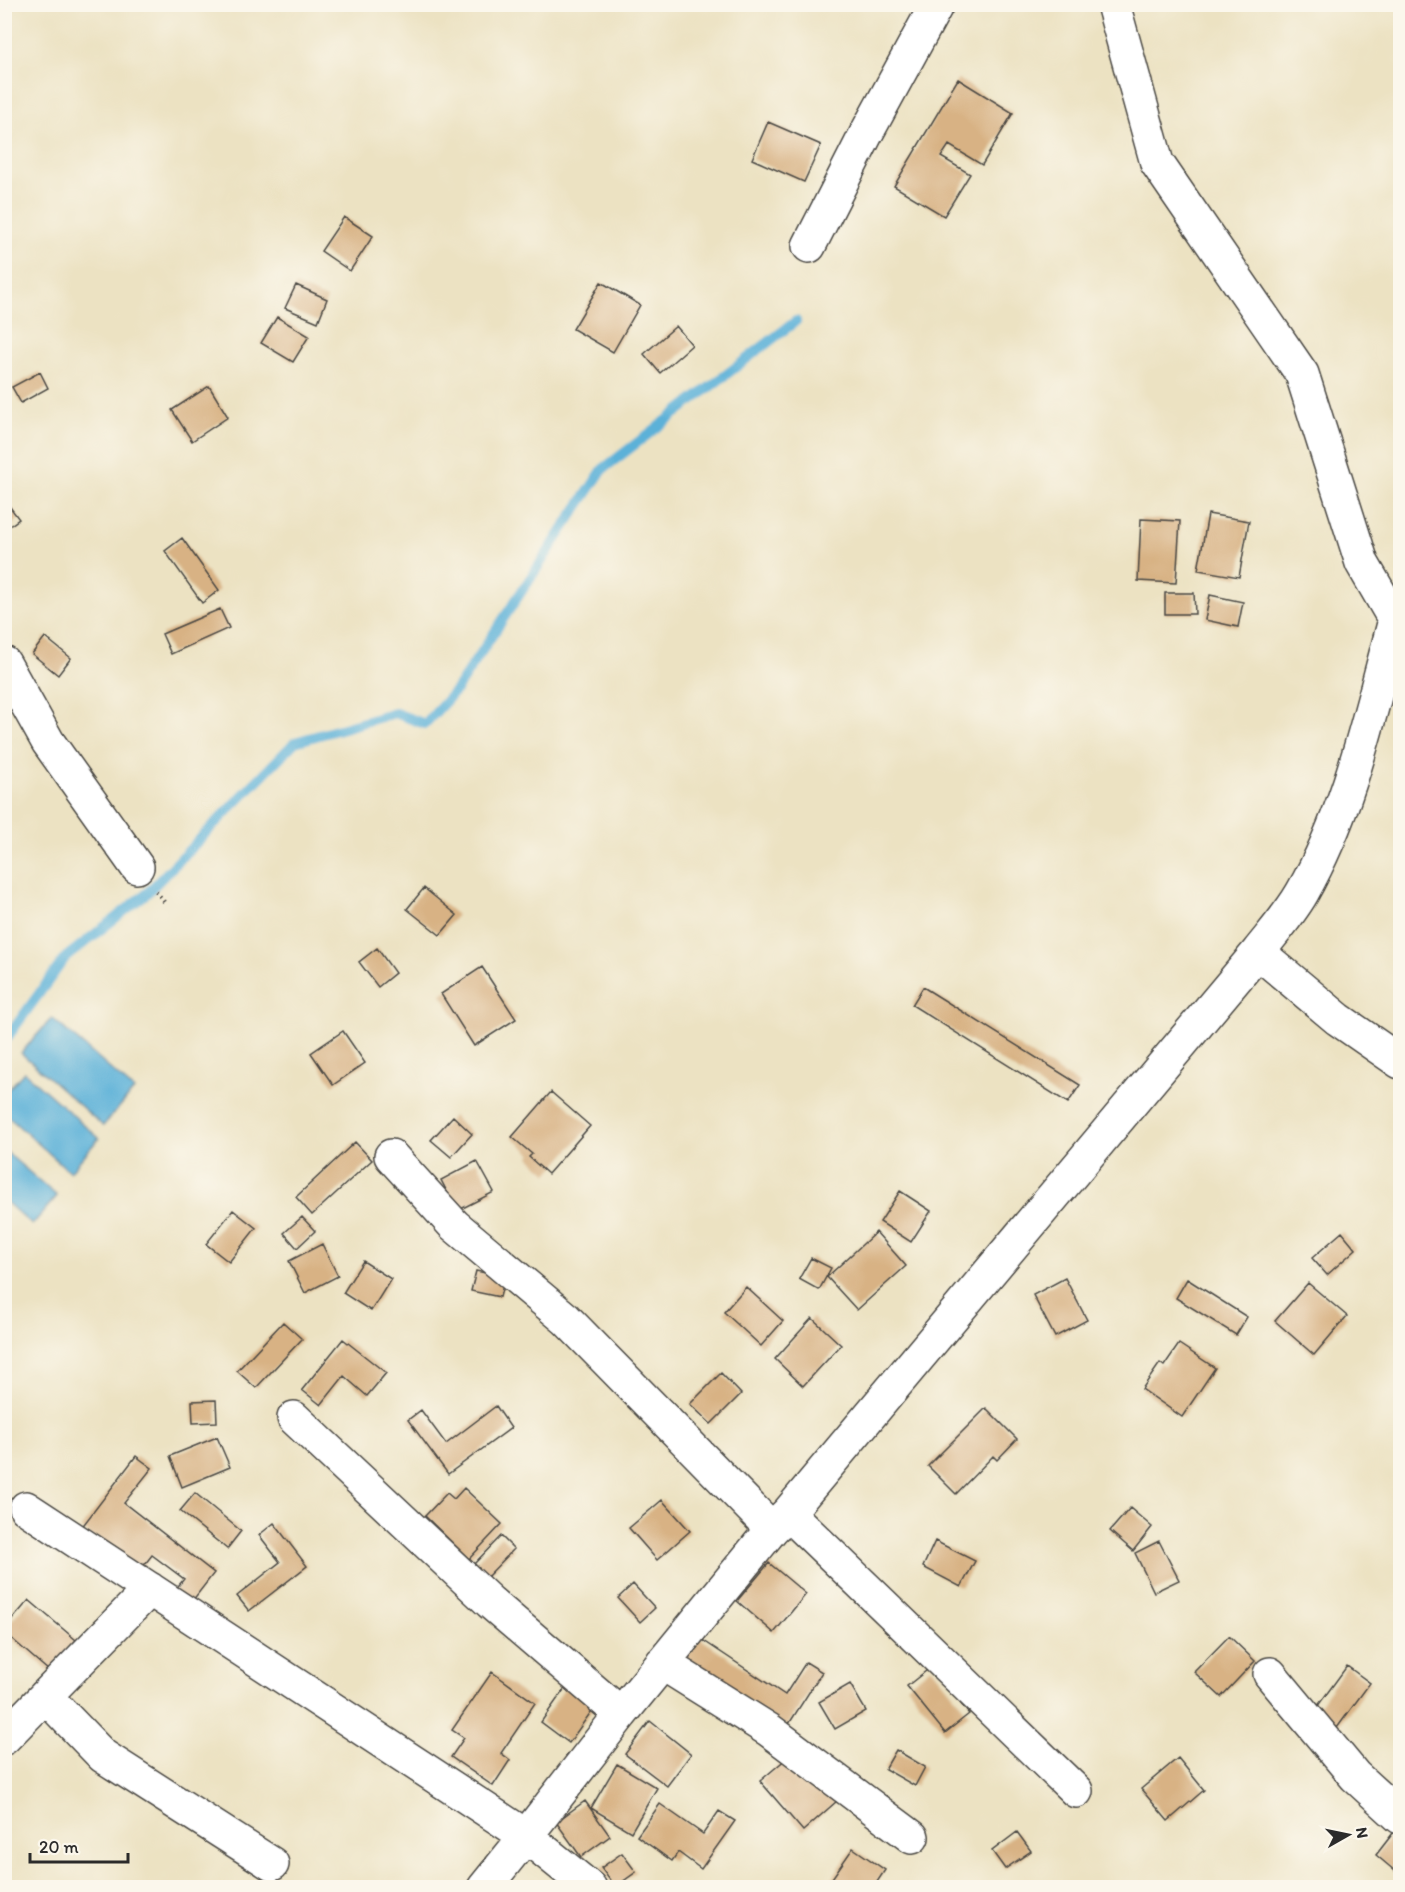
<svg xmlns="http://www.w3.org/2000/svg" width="1405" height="1892" viewBox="0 0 1405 1892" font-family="Itim,sans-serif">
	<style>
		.water { fill: #5cb1d8; stroke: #446e82; stroke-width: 1.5 }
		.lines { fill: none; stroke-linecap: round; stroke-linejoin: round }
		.stream { stroke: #5cb1d8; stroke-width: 10 }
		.building { fill: #d8b284 }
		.minor-casing { stroke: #484642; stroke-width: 36 }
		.path { stroke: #484642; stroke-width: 4; stroke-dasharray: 1.5 4.5; stroke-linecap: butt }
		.minor { stroke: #fff; stroke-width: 33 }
	</style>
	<rect width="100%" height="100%" fill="#fbf7ec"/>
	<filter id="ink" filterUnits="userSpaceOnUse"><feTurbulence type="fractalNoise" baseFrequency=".0167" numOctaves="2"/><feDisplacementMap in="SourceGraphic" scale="12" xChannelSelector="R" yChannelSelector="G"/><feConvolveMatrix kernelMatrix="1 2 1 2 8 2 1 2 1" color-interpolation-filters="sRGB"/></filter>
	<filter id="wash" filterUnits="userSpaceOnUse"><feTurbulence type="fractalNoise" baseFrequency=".008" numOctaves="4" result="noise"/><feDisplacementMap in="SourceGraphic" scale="24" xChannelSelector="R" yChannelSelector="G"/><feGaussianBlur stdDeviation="1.35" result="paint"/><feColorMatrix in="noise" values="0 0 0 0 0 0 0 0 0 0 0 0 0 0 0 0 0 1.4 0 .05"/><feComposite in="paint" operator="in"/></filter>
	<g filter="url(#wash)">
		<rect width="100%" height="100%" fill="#ece2c2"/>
		<path class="water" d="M52 1018 134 1090 103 1126 21 1053Z
			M24 1072 99 1138 70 1172 5 1114V1093Z
			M5 1151 57 1196 32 1225 5 1201Z"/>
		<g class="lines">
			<path class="stream" d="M4 1042 65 958 147 893 295 742 395 713 425 724 456 690 603 469 796 321"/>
		</g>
		<g id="blocks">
			<path class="building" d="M958 79 1013 113 982 165 949 145 941 157 970 174 944 216 894 186Z
				M768 122 821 145 804 182 752 159Z
				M344 217 373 236 350 271 321 251Z
				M601 282 640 305 613 352 573 329Z
				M296 285 327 299 318 322 285 308Z
				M277 317 309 336 293 362 261 343Z
				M676 326 692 345 660 373 644 354Z
				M40 372 48 388 21 403 12 387Z
				M209 386 228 417 192 441 172 410Z
				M4 499 19 519 4 530Z
				M1208 514 1249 521 1239 577 1198 570Z
				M1141 519 1180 521 1176 583 1138 581Z
				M182 538 219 590 202 603 165 551Z
				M1165 593H1194L1195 614H1165Z
				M1210 595 1243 602 1238 627 1205 620Z
				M220 609 229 628 171 654 162 634Z
				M45 637 71 658 58 675 32 654Z
				M424 888 457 915 440 935 407 909Z
				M377 948 395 973 378 987 359 962Z
				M482 967 516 1019 474 1046 441 994Z
				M923 987 1080 1085 1068 1103 912 1005Z
				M343 1031 365 1063 333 1085 311 1053Z
				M551 1092 590 1126 548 1174 529 1157 532 1154 512 1137Z
				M453 1116 472 1134 451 1157 431 1140Z
				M355 1142 372 1160 312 1215 296 1197Z
				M477 1161 494 1192 457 1211 441 1180Z
				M900 1191 931 1211 911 1242 880 1222Z
				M233 1210 256 1228 229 1262 206 1244Z
				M302 1217 315 1231 297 1248 284 1233Z
				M876 1232 906 1266 857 1310 827 1277Z
				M1342 1232 1356 1249 1327 1275 1312 1258Z
				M322 1244 338 1276 305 1293 289 1261Z
				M811 1258 831 1268 819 1290 799 1279Z
				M363 1261 391 1279 371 1311 343 1293Z
				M476 1271 505 1277 500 1297 471 1291Z
				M1065 1278 1087 1320 1055 1337 1033 1295Z
				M1187 1279 1247 1317 1236 1335 1176 1298Z
				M1308 1283 1347 1316 1314 1355 1275 1321Z
				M746 1287 783 1321 761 1346 724 1312Z
				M812 1318 841 1345 803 1386 775 1359Z
				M283 1322 302 1339 256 1388 237 1371Z
				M343 1339 386 1373 367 1396 344 1376 321 1405 302 1390Z
				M1179 1344 1215 1368 1182 1417 1142 1389 1160 1363 1164 1366Z
				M721 1373 741 1394 711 1424 690 1404Z
				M216 1400 217 1422 193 1423 192 1401Z
				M496 1406 511 1428 448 1474 408 1420 421 1410 446 1444Z
				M986 1408 1017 1439 997 1460 993 1456 956 1494 928 1466Z
				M217 1437 230 1467 182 1487 170 1456Z
				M136 1456 152 1468 124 1503 214 1573 186 1609 170 1596 184 1579 152 1555 138 1573 81 1528Z
				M464 1488 502 1524 469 1559 425 1516 447 1493 454 1499Z
				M195 1493 241 1531 227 1549 180 1511Z
				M662 1500 690 1531 657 1560 629 1528Z
				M1130 1508 1152 1527 1133 1551 1110 1531Z
				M274 1523 307 1566 249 1611 237 1596 280 1562 259 1535Z
				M501 1536 514 1549 486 1578 473 1565Z
				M935 1541 975 1561 961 1587 923 1567Z
				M1159 1541 1179 1580 1154 1592 1135 1553Z
				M769 1563 806 1594 774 1633 737 1601Z
				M633 1584 655 1608 640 1622 618 1598Z
				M29 1600 76 1640 49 1671 4 1632V1629Z
				M695 1635 785 1695 806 1662 822 1672 787 1727 681 1658Z
				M1229 1636 1255 1661 1221 1697 1194 1672Z
				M1347 1666 1370 1683 1337 1728 1314 1711Z
				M931 1667 969 1714 945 1733 907 1686Z
				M492 1672 535 1703 501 1753 510 1760 493 1786 451 1757 464 1738 452 1730Z
				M568 1684 596 1705 569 1743 541 1722Z
				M850 1684 866 1711 835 1729 819 1702Z
				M650 1721 691 1754 667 1786 625 1754Z
				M896 1750 925 1767 915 1786 885 1769Z
				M794 1752 837 1801 803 1831 760 1781Z
				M1178 1758 1204 1790 1168 1821 1141 1789Z
				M617 1764 657 1788 631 1832 591 1808Z
				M585 1801 610 1836 581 1857 556 1822Z
				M660 1804 703 1834 719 1811 735 1821 701 1869 678 1852 672 1861 637 1836Z
				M1397 1828 1400 1831V1864L1395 1871 1376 1855Z
				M1017 1832 1031 1851 1005 1869 992 1851Z
				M853 1848 885 1870 873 1888H834L828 1884Z
				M622 1853 636 1872 615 1887 601 1868Z"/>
		</g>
	</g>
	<g filter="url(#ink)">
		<use href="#blocks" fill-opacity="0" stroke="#484642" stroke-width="1.5"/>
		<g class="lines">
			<defs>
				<path id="minor" d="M1113 4 1157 163 1302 374 1362 563 1395 620 1400 623
					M809 246 866 134 937 4
					M4 663 48 742 137 867
					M1258 952 1338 1019 1400 1062
					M391 1156 454 1225 566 1319 772 1529
					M294 1418 490 1602 621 1714
					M26 1508 526 1836 590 1888
					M788 1513 1076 1791
					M662 1663 769 1730 912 1837
					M1270 1674 1355 1776 1400 1817
					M45 1696 103 1756 272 1864
					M4 1738 150 1589
					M484 1888 526 1836 621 1714 772 1529 788 1513 1258 952C1273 933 1290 914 1302 893 1350 809 1370 712 1395 620"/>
			</defs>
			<use href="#minor" class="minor-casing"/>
			<path class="path" d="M156 891 165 903"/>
			<use href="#minor" class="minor"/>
		</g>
	</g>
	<rect width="1405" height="1892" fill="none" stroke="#fbf7ec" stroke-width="24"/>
	<g transform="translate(1348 1835) rotate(81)" stroke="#fbf7ec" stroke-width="4.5" paint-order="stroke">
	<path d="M0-4.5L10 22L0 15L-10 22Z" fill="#2b2b2b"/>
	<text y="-9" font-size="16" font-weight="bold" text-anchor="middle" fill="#2b2b2b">N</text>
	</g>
	<path d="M30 1853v9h98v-9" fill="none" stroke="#2b2b2b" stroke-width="3"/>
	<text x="39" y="1853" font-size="18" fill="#2b2b2b" stroke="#fbf7ec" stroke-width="4.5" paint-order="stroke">20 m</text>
</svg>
